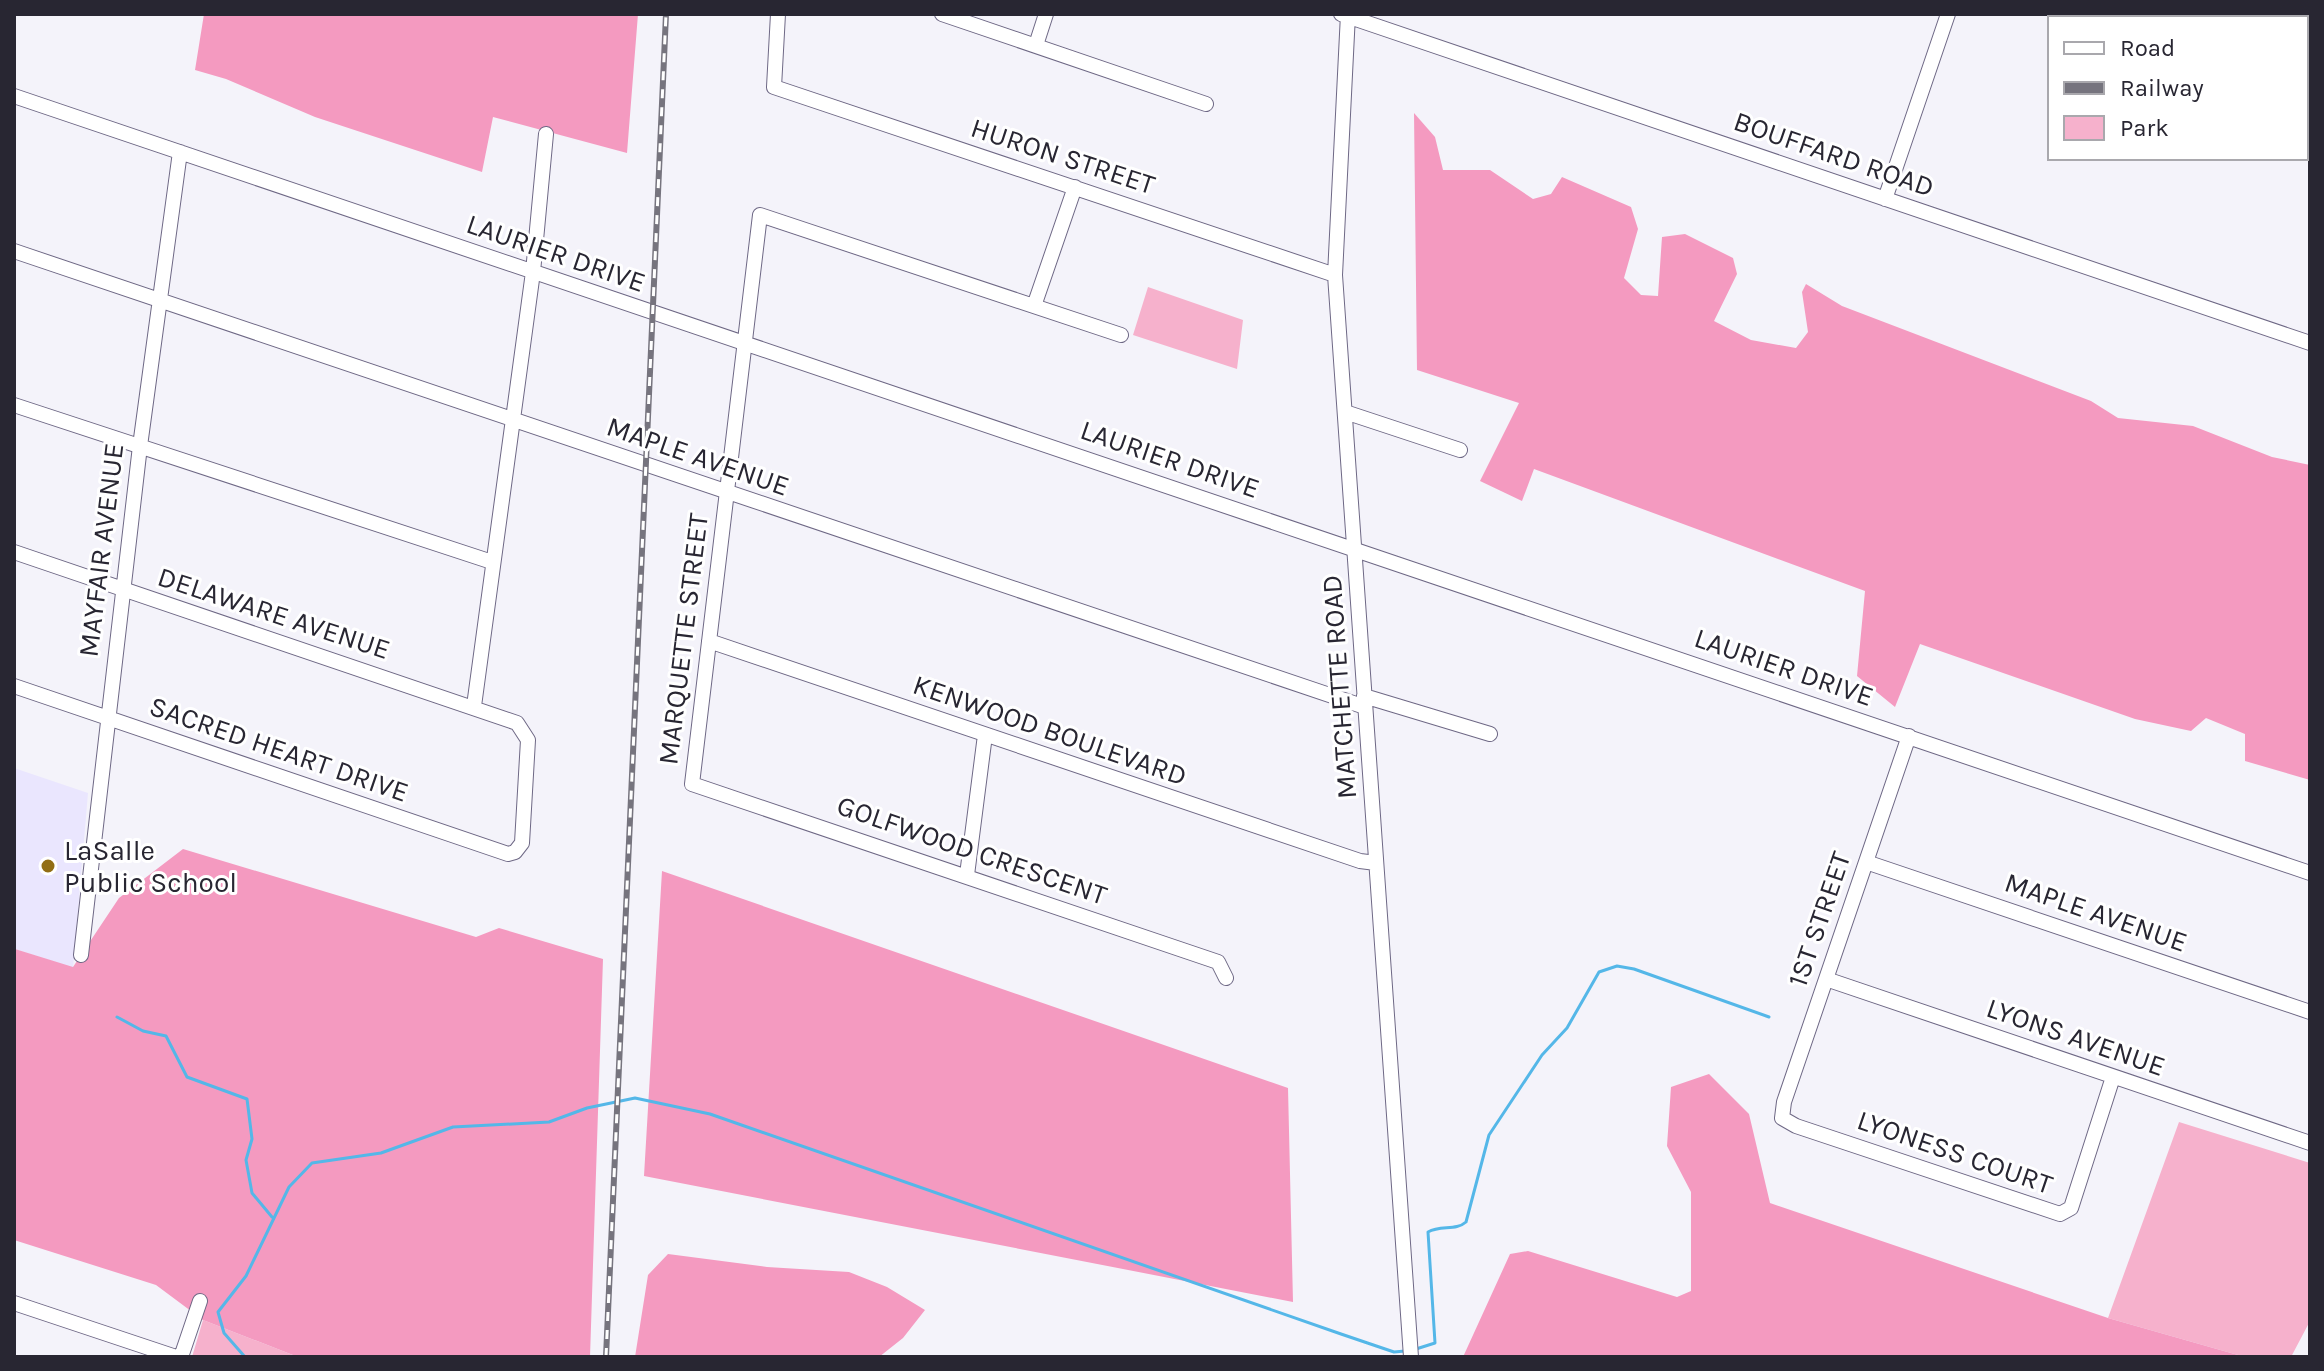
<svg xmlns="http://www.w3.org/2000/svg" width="2324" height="1371" viewBox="0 0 2324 1371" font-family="Karla,sans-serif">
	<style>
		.built { fill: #eae6fe }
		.green { fill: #f6b1cc }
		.forest { fill: #f49ac0 }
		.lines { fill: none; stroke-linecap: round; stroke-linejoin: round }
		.stream { stroke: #54b7e8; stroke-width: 3 }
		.minor-casing { stroke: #6e6885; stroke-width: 16 }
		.minor { stroke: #fff; stroke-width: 14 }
		.rail-casing { stroke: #76747e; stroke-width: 6 }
		.rail { stroke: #fff; stroke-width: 3; stroke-dasharray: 9; stroke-linecap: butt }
		.poi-dot { fill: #926e15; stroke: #fff; stroke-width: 3 }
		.labels { text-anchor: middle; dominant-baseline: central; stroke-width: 6; stroke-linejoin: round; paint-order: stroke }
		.street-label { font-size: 28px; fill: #282632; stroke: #fff }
		.poi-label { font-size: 28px; fill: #282632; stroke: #fff; text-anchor: start }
	</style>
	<rect width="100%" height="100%" fill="#f4f3fa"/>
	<path class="built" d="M14 768 88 793 73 968 15 949Z"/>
	<path class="green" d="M1148 287 1243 320 1237 369 1133 335Z
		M2179 1122 2310 1163V1321L2291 1357H2245L2108 1318Z
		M203 1320 298 1357H192Z"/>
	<path class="forest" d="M204 14H638L627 153 493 117 482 172 315 117 226 79 195 70Z
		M1414 113 1435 137 1443 170H1490L1533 199 1551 194 1562 177 1631 207 1638 229 1624 278 1641 295 1658 296 1662 237 1685 234 1733 258 1737 274 1714 321 1751 340 1796 348 1808 332 1802 292 1806 284 1842 306 2091 401 2118 418 2193 426 2272 457 2310 465V780L2245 761V734L2206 718 2191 731 2135 719 1920 644 1895 707 1857 676 1865 591 1534 469 1522 501 1480 481 1519 403 1417 370Z
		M183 849 476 937 499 928 603 959 590 1357H298L203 1320 156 1285 14 1240V940L15 949 73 967 119 898Z
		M662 871 1288 1088 1293 1302 644 1176Z
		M1709 1074 1749 1114 1770 1203 2108 1318 2245 1357H1463L1510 1254 1528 1251 1677 1297 1691 1291V1192L1667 1146 1671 1087Z
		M668 1254 767 1267 849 1272 887 1287 925 1310 903 1338 879 1357H635L648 1275Z"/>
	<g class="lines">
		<path class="stream" d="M117 1017 143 1031 166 1036 187 1077 247 1099 252 1139 246 1160 252 1193 272 1217
			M1416 1349 1435 1343 1428 1232C1441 1225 1456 1231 1466 1222L1489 1135 1542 1055 1567 1028 1599 972 1617 966 1634 969 1769 1017
			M245 1357 224 1333 218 1312 246 1276 289 1187 312 1163 381 1153 453 1127 549 1122 587 1108 635 1098 710 1114 1341 1334 1394 1352 1405 1351"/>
		<defs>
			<path id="minor" d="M778 14 774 87 1335 275
				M942 14 1206 104
				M1341 14 2310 343
				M1348 14 1335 275 1411 1357
				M1036 45 1046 14
				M14 96 2310 873
				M1885 199 1948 14
				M14 251 1365 707
				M1034 306 1075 187
				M1121 335 760 215 692 784 1218 962 1226 978
				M14 405 492 562
				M1345 412 1460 450
				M14 552 517 723 528 740 522 843 515 852 508 854 14 686
				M709 641 1360 861 1376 863
				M1364 696 1490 734
				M474 706 533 272 546 134
				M1909 736 1784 1102 1782 1118 1796 1126 2060 1214 2071 1208 2113 1077
				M1866 862 2310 1012
				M967 875 985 735
				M81 955 140 446 180 152
				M1826 979 2310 1143
				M14 1303 176 1357
				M181 1357 200 1301"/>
		</defs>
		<use href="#minor" class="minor-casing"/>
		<use href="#minor" class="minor"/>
		<defs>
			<path id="rail" d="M606 1357 666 14"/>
		</defs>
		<use href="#rail" class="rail-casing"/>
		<use href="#rail" class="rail"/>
	</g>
	<circle class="poi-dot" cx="48" cy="866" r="8"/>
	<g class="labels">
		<g class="street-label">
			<text transform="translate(1834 154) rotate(19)">BOUFFARD ROAD</text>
			<text transform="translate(1063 156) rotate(18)">HURON STREET</text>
			<text transform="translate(556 253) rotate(19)">LAURIER DRIVE</text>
			<text transform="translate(698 456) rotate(19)">MAPLE AVENUE</text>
			<text transform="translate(1170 459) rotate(19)">LAURIER DRIVE</text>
			<text transform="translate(101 550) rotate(-83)">MAYFAIR AVENUE</text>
			<text transform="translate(274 613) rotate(18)">DELAWARE AVENUE</text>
			<text transform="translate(683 639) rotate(-83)">MARQUETTE STREET</text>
			<text transform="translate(1784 667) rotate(19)">LAURIER DRIVE</text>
			<text transform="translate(1339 687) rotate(-94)">MATCHETTE ROAD</text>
			<text transform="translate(1050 730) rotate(19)">KENWOOD BOULEVARD</text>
			<text transform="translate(279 749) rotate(19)">SACRED HEART DRIVE</text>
			<text transform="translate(972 850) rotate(19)">GOLFWOOD CRESCENT</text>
			<text transform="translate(2096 912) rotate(19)">MAPLE AVENUE</text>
			<text transform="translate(1819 919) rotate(-71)">1ST STREET</text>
			<text transform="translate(2076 1037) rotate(19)">LYONS AVENUE</text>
			<text transform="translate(1955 1152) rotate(19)">LYONESS COURT</text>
		</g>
		<g class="poi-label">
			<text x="64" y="850">LaSalle<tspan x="64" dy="32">Public School</tspan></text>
		</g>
	</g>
	<rect width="2324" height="1371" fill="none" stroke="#282632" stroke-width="32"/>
	<rect x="2048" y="16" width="260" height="144" fill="#ffffff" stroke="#a9a8ad" stroke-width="2"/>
	<rect x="2064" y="42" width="40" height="12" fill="#ffffff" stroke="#a9a8ad" stroke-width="2"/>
	<text x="2120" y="56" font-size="24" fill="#282632">Road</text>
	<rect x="2064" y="82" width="40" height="12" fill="#76747e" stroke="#a9a8ad" stroke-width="2"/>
	<text x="2120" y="96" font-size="24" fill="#282632">Railway</text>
	<rect x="2064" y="116" width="40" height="24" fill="#f6b1cc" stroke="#a9a8ad" stroke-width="2"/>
	<text x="2120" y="136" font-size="24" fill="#282632">Park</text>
</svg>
